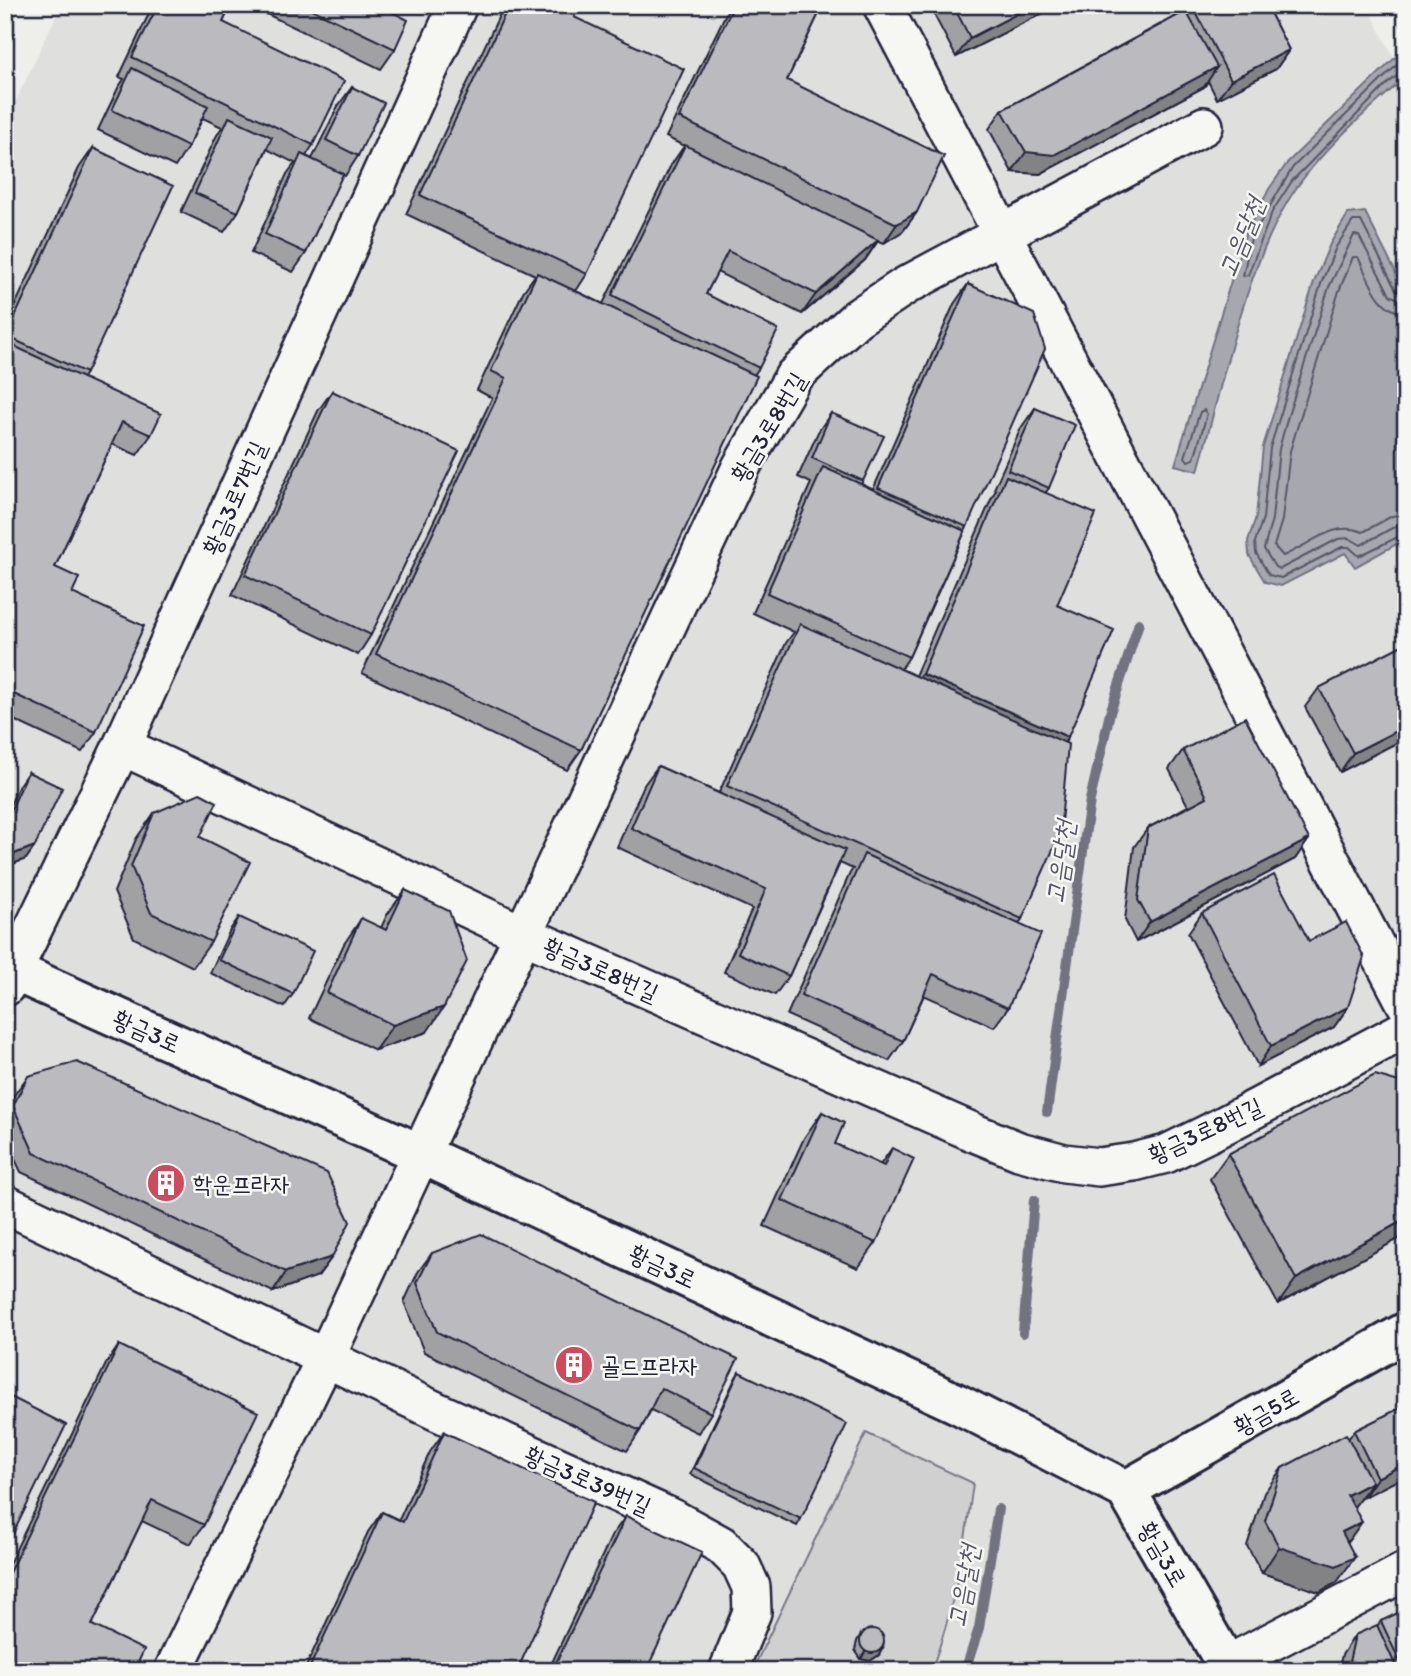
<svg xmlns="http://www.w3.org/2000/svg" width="1411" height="1676" viewBox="0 0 1411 1676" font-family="Itim,'Poor Story',sans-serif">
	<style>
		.built { fill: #dfdfde }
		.green { fill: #d0d0d1; stroke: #797986; stroke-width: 2 }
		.water { fill: #a7a7af; stroke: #727281; stroke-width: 2 }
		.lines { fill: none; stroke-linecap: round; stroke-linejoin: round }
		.shore { stroke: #575769; stroke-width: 2 }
		.stream { stroke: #727281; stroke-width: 10 }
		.minor-casing { stroke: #22223b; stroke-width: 42 }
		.tertiary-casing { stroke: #22223b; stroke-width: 44 }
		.minor { stroke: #f6f6f2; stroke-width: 37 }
		.tertiary { stroke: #f6f6f2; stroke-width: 38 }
		.wall { fill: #a1a1a4; stroke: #22223b; stroke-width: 2 }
		.shaded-wall { fill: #838386; stroke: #22223b; stroke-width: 2 }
		.building { fill: #bbbbbf; stroke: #22223b; stroke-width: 2 }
		.labels { text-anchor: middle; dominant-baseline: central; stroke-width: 5; stroke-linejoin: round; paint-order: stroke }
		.street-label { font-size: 24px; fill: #22223b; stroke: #f6f6f2 }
		.poi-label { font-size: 24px; fill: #22223b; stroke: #f6f6f2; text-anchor: start }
		.water-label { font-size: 26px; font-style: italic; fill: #575769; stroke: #f6f6f2 }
	</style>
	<rect width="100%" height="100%" fill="#eeeeeb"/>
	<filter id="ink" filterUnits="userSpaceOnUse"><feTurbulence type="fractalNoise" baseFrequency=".0143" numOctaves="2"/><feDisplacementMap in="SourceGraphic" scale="14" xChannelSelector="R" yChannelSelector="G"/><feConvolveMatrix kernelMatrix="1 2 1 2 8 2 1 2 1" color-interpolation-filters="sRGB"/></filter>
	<g filter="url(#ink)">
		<path class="built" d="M61 5H1367L1406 82V1671H5V124Z"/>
		<path class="green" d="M866 1433 973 1483C965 1547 954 1610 931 1671H752Z"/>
		<path class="water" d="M1406 47V77C1370 108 1324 148 1297 187 1247 258 1222 386 1198 471L1175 465 1245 235 1269 189 1288 162Z
			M1365 212 1406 293V539L1355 567 1345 553 1281 586 1265 582 1249 555 1248 541 1256 517 1263 447 1314 282 1330 244 1348 214Z"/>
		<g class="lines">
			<path class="shore" d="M1406 56 1293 167 1251 238 1243 276 1248 275 1272 212 1292 181 1386 85 1399 74 1406 73
				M1406 294 1396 290 1361 221H1353L1336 247 1321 284 1270 448 1263 518 1255 542 1256 553 1269 575 1281 578 1342 547H1349L1359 556 1406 533
				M1406 303 1390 295 1359 236 1354 235 1329 287 1288 416 1279 449 1272 519 1264 549 1275 567 1280 569 1338 539 1349 538 1361 545 1396 526 1406 524
				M1406 313C1378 312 1369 279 1358 257H1353L1339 291 1290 451 1282 520 1274 546 1283 556C1310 545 1333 520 1363 532L1392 516 1406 514
				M1204 410 1207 414 1194 459 1188 461 1185 457 1200 412Z"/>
			<path class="stream" d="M1047 1112 1090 800 1110 713 1139 623
				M1023 1333 1034 1200
				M965 1671 979 1628 998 1509"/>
			<defs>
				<path id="minor" d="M882 5 1406 1004
					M122 746 522 934 975 1133 1019 1151 1064 1163 1099 1167 1134 1162 1166 1154 1211 1132 1406 1029
					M5 987 122 746 458 5
					M5 1204 436 1411 672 1518 721 1545 741 1565 751 1587 752 1612 728 1671
					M1227 1665 1406 1571
					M173 1671 326 1357 741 467 794 376 857 318 905 286 1204 126"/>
				<path id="tertiary" d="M5 967 421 1154 958 1404 1126 1490 1230 1671
					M1126 1490 1406 1332"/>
			</defs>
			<use href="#minor" class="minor-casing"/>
			<use href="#tertiary" class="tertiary-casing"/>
			<use href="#minor" class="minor"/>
			<use href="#tertiary" class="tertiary"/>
		</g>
		<path class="wall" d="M153 5H231L223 22 313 145 306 156 312 159 338 106 352 87 358 156 345 176 342 175 306 253 293 272 251 253 287 174 295 163 267 149 238 212 224 232 181 212 216 137 222 127 203 118 188 147 175 167 98 130 118 88 124 79 119 77Z
			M248 5H379L395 49 381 69Z
			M504 5H579L574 17 587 274 576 291 603 304 671 165 684 146 666 137 730 5H823L787 80 917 212 903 231 884 243 878 241 865 260 802 314 717 272 706 294 759 368 754 375 581 750 567 770 362 673 492 398 477 390 523 292 535 275 406 214Z
			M932 5H1059L956 57 930 7Z
			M1168 5H1266L1289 50 1276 69 1217 99 1208 81 1204 87 1040 174 1012 172 989 129 1002 110 1174 17Z
			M93 148 86 373 83 378 151 435 137 455 112 444 55 567 72 593 96 732 82 752 5 716V327L79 168Z
			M968 284 967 527 909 657 901 669 915 676 993 495 996 490 994 489 1021 428 1035 408 1049 488 1046 492 1057 605 1068 737 1065 743 1022 919 1019 924 1008 1008 994 1027 924 995 903 1041 889 1061 787 1015 850 873 853 869 840 863 789 976 775 995 724 972 752 909 617 847 644 785 658 766 719 793 786 643 794 632 753 613 811 483 798 477 818 432 831 413 863 481 861 484 873 490 954 304Z
			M332 391 371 635 358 655 232 595 318 411Z
			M1319 688 1406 738 1340 772 1305 707Z
			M1183 750 1309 839 1295 859 1136 942 1125 920 1134 847 1148 828 1188 806 1169 769Z
			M28 772 35 846 26 859 5 867V816L19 785Z
			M154 813 200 837 211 942 193 967 134 938 114 892 136 839Z
			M405 890 427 1032 375 1050 309 1018 344 944 361 919 381 928 387 915Z
			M1202 913 1309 941 1348 1007 1334 1027 1258 1066 1188 933Z
			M239 917 293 994 284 1007 210 973 230 930Z
			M28 1076 332 1257 318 1276 273 1292 21 1172 5 1138V1114L14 1095Z
			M1406 1084V1235L1278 1304 1210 1179 1228 1154Z
			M822 1112 835 1144 880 1165 892 1148 876 1243 858 1268 764 1226 804 1138Z
			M432 1253 711 1413 698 1433 651 1410 640 1431 627 1451 424 1352 404 1302 418 1272Z
			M119 1345 204 1525 190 1544 142 1521 92 1625 5 1671V1572L106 1364Z
			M739 1372 801 1519 797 1526 690 1474 735 1379Z
			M1406 1405V1476L1364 1497 1363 1495 1354 1507 1347 1542 1337 1582 1319 1592 1262 1573 1247 1546 1264 1493 1282 1468 1349 1438 1354 1431Z
			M444 1432 517 1671H304L368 1532 382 1512 399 1520 430 1452Z
			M626 1516 646 1671H548L612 1535Z
			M1381 1621 1406 1671H1338L1342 1655 1355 1635 1377 1626Z
			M861 1634 879 1655 870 1661 861 1659 855 1650 857 1641Z"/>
		<path class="shaded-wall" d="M1034 5H1059L956 57 970 38Z
			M1289 50 1276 69 1217 99 1231 80Z
			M1217 67 1204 87 1040 174 1012 172 1026 152Z
			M917 212 903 231 884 243 897 224Z
			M878 240 865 260 802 314 816 294Z
			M922 674 1068 737 1055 757 908 693Z
			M1406 726V738L1340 772 1353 753Z
			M1309 839 1295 859 1136 942 1150 922Z
			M35 846 26 859 5 867 14 854Z
			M444 1007 427 1032 375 1050 393 1025Z
			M1348 1007 1334 1027 1258 1066 1271 1046Z
			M1406 1219V1235L1278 1304 1296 1279Z
			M332 1257 318 1276 273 1292 286 1272Z
			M1406 1463V1476L1364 1497 1377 1478Z
			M1372 1482 1354 1507 1329 1520 1347 1495Z
			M1362 1522 1344 1547 1342 1532Z
			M1279 1547 1355 1557 1337 1582 1319 1592 1262 1573Z
			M883 1648 879 1655 870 1661 861 1659 865 1652Z"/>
		<path class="building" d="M158 5H231L223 22 344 81 313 145 132 57Z
			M303 5H379L408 20 395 49Z
			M509 5H579L574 17 684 69 587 274 420 195Z
			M734 5H823L787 80 944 156 917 212 897 224 679 118Z
			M953 5H1034L970 38Z
			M1192 5H1266L1289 50 1231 80Z
			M1186 11 1217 67 1054 155 1026 152 1002 110Z
			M132 68 208 106 188 147 112 110Z
			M352 87 384 103 358 156 326 140Z
			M229 117 272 137 238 212 195 193Z
			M685 145 878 240 816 294 728 251 706 294 778 330 759 368 612 295Z
			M93 148 173 186 86 373 6 336Z
			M301 154 343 174 306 253 265 234Z
			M537 273 757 376 581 750 376 654 506 378 491 371Z
			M968 284 1034 314 1045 349 967 527 878 488Z
			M5 342 161 414 151 435 122 422 55 567 79 578 72 593 144 626 96 732 5 690Z
			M332 391 459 451 371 635 245 575Z
			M1035 408 1075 425 1049 488 1008 470Z
			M831 413 884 436 863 481 812 458Z
			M823 467 965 531 909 657 767 593Z
			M1006 476 1096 514 1057 605 1114 630 1068 737 922 674Z
			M800 624 1068 744 1060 834 1022 919 727 786Z
			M1406 643V726L1353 753 1319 688Z
			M1245 717 1309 839 1150 922 1138 900 1148 828 1207 797 1183 750Z
			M658 766 845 850 789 976 738 953 766 889 631 828Z
			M28 772 62 788 35 846 14 854 5 850V823Z
			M200 793 217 802 200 837 250 862 211 942 151 913 131 866 154 813Z
			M864 854 1041 934 1008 1008 933 974 903 1041 801 995Z
			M1274 875 1309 941 1346 922 1364 957 1348 1007 1271 1046 1202 913Z
			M405 890 449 911 467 961 444 1007 393 1025 327 993 361 918 386 930Z
			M239 917 313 951 293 994 219 960Z
			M77 1062 327 1173 350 1222 332 1257 286 1272 34 1153 13 1106 28 1076Z
			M1375 1075 1406 1084V1219L1296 1279 1228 1154Z
			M822 1112 844 1123 835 1144 884 1166 892 1148 914 1159 876 1243 782 1200Z
			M481 1234 738 1359 711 1413 661 1388 640 1431 437 1332 417 1283 432 1253Z
			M119 1345 258 1412 204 1525 152 1500 92 1625 144 1650 134 1671H5V1581Z
			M739 1372 847 1424 801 1519 694 1468Z
			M5 1394 66 1425 5 1550Z
			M1406 1405V1463L1377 1478 1354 1431Z
			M444 1432 594 1502 517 1671H308L382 1512 403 1522Z
			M1346 1434 1372 1482 1347 1495 1362 1522 1342 1532 1355 1557 1336 1566 1279 1547 1265 1521 1282 1468Z
			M626 1516 702 1552 646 1671H552Z
			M1406 1609V1671H1404L1381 1621Z
			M1377 1625 1398 1671H1347L1355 1635Z
			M860 1641a12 12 0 1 1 24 0a12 12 0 1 1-24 0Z"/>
	</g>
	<defs>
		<symbol id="building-disc" viewBox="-11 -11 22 22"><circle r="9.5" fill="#d1495b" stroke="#f6f6f2"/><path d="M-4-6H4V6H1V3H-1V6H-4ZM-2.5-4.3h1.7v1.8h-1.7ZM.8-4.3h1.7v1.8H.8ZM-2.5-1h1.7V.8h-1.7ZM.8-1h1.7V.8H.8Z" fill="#fff"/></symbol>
	</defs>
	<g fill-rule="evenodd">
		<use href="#building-disc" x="144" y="1161" width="44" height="44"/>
		<use href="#building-disc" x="552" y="1343" width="44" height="44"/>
	</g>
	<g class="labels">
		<g class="street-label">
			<text transform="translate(768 427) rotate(-59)">황금3로8번길</text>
			<text transform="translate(234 498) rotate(-66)">황금3로7번길</text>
			<text transform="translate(601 969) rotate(24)">황금3로8번길</text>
			<text transform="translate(147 1031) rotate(24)">황금3로</text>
			<text transform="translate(1205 1130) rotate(-25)">황금3로8번길</text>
			<text transform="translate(663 1266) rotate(25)">황금3로</text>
			<text transform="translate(1266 1411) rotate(-30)">황금5로</text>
			<text transform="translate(588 1480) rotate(24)">황금3로39번길</text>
			<text transform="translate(1163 1554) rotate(60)">황금3로</text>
		</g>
		<g class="poi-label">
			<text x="193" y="1183">학운프라자</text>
			<text x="601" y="1365">골드프라자</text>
		</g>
		<g class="water-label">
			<text transform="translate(1241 237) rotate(-68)">고음달천</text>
			<text transform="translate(1060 862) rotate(-82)">고음달천</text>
			<text transform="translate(963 1586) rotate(-80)">고음달천</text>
		</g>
	</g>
	<rect width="1411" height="1676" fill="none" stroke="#f6f6f2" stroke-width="28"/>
	<rect x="14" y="14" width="1383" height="1648" fill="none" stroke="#22223b" stroke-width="2.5" filter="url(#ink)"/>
</svg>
